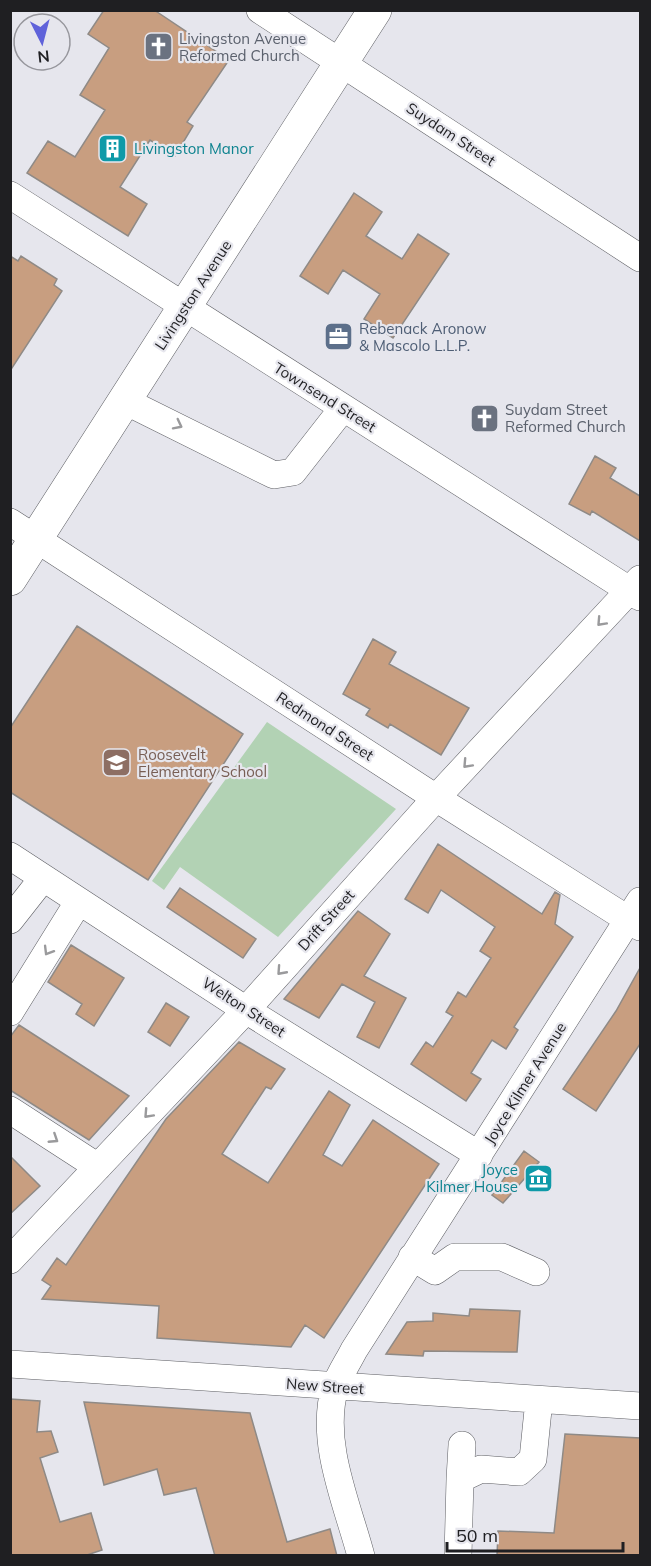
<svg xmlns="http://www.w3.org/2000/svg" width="651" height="1566" viewBox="0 0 651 1566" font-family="Mulish,sans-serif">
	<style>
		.green { fill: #b2d2b4 }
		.building { fill: #c89e80; stroke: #8f8a86; stroke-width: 1.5 }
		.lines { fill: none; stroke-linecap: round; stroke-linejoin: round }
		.minor-casing { stroke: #5d5e63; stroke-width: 28 }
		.major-casing { stroke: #5d5e63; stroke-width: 34 }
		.minor { stroke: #fff; stroke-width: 27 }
		.major { stroke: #fff; stroke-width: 33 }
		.oneway { stroke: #9a9a9c }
		.labels { text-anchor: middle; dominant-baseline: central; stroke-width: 4.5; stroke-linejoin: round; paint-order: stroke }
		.worship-label { font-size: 15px; fill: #5b616d; stroke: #e6e6ed; text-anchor: start }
		.street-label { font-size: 15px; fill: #1f1f22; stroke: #e6e6ed }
		.culture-label { font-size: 15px; fill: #0d838f; stroke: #e6e6ed; text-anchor: start }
		.service-label { font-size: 15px; fill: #4e5e75; stroke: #e6e6ed; text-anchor: start }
		.education-label { font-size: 15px; fill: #785e54; stroke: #e6e6ed; text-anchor: start }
	</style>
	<rect width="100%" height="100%" fill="#e6e6ed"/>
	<path class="green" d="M267 722 396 809 278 937 180 867 164 890 152 881Z"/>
	<path class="building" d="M104 10H154L229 60 187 122 193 126 175 156 150 140 120 187 147 204 128 236 27 173 48 141 75 157 105 110 80 95 109 48 88 34Z
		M354 193 382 212 366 236 402 259 418 234 449 254 393 338 364 319 380 294 343 270 328 294 300 276Z
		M10 256 18 261 21 256 57 279 54 285 62 291 10 371Z
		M595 456 616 468 610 478 640 496V541L592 511 590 515 569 504Z
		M77 626 243 734 148 880 10 792V728Z
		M373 639 396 652 389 664 469 708 441 755 390 724 388 728 366 715 370 709 343 694Z
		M438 844 542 914 555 892 560 895 555 924 573 937 514 1027 518 1030 506 1049 492 1040 471 1073 481 1079 466 1101 411 1064 426 1042 433 1047 453 1016 446 1012 458 992 466 997 491 958 480 951 495 927 441 890 428 913 405 899Z
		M180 888 256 939 243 958 167 907Z
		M358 911 390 934 364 976 406 998 379 1048 357 1037 375 1002 342 984 319 1018 284 999Z
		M71 945 124 978 94 1026 76 1014 82 1004 48 982Z
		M640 968V1044L596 1111 563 1089 616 1011Z
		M166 1003 189 1017 170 1046 148 1032Z
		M19 1025 129 1096 89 1140 10 1090V1037Z
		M239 1042 285 1069 271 1089 266 1087 222 1154 268 1183 329 1091 350 1105 323 1155 342 1166 373 1120 439 1164 324 1338 305 1325 291 1347 157 1338 159 1306 42 1299 51 1286 42 1280 57 1258 66 1265 166 1119Z
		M524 1151 539 1162 503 1203 492 1195Z
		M10 1156 40 1186 10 1214Z
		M470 1309 520 1311 517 1352 424 1351 423 1356 386 1354 407 1322 433 1321V1313L469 1316Z
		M10 1399 40 1401 37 1432 51 1431 58 1452 40 1458 60 1522 91 1513 102 1550 84 1556H10Z
		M84 1402 250 1413 287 1542 330 1529 337 1556H215L196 1488 164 1495 157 1469 104 1485Z
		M565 1434 640 1438V1556H497L498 1531 554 1533Z"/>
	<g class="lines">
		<defs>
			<path id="minor" d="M260 10 640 258
				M10 195 640 597
				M125 401 274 475 293 472 343 408
				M10 522 436 798 640 927
				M10 856 246 1010 479 1155
				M10 920 43 878
				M10 1012 79 901
				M10 1110 98 1167
				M412 1257 435 1271 455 1257H502L536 1272
				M10 1260 246 1010 436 798 640 579
				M10 1364 640 1406
				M460 1479 462 1445
				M361 1556C347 1503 319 1442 335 1387 339 1375 348 1362 354 1350L640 901
				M458 1556 460 1479 481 1469 519 1472 533 1459 539 1400"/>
			<path id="major" d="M10 579 375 10"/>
		</defs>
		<use href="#minor" class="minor-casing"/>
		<use href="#major" class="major-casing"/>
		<use href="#minor" class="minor"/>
		<use href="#major" class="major"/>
	</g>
	<defs><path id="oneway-chevron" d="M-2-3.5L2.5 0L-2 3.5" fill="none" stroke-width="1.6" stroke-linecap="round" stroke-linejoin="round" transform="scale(1.5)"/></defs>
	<g class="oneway">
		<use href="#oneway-chevron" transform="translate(178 425) rotate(27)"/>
		<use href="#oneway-chevron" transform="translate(601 622) rotate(133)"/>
		<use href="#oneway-chevron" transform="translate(467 764) rotate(133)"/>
		<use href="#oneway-chevron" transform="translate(48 951) rotate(121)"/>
		<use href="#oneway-chevron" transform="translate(281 971) rotate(132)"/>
		<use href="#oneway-chevron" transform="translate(148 1114) rotate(133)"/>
		<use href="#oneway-chevron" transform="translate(54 1139) rotate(33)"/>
	</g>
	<defs>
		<symbol id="church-square" viewBox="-11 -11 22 22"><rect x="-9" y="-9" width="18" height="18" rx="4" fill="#6b7280" stroke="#e6e6ed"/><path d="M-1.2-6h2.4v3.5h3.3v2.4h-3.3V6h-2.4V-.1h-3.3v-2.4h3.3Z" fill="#fff"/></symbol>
		<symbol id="building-square" viewBox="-11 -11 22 22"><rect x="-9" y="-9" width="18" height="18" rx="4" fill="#0f9aa8" stroke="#e6e6ed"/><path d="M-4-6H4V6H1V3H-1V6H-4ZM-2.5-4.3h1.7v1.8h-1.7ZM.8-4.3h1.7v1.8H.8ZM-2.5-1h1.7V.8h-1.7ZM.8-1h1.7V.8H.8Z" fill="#fff"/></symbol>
		<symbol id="office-square" viewBox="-11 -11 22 22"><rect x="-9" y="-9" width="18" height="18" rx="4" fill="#5c6f8a" stroke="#e6e6ed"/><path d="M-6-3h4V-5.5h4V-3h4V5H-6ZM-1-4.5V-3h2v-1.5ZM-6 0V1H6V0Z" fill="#fff"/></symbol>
		<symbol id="school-square" viewBox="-11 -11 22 22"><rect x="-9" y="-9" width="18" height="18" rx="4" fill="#8d6e63" stroke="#e6e6ed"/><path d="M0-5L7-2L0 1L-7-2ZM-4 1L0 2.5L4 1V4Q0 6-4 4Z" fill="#fff"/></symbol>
		<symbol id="museum-square" viewBox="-11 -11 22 22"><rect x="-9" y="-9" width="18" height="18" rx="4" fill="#0f9aa8" stroke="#e6e6ed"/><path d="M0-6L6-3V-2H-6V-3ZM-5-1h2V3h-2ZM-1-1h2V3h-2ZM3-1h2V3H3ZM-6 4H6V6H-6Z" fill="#fff"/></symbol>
	</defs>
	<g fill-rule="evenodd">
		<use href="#church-square" x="142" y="30" width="33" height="33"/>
		<use href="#building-square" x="96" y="132" width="33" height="33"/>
		<use href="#office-square" x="322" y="320" width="33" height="33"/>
		<use href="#church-square" x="468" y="402" width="33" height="33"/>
		<use href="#school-square" x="100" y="746" width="33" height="33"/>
		<use href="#museum-square" x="522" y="1162" width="33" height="33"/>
	</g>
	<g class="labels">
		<g class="worship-label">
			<text x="179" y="38">Livingston Avenue<tspan x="179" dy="17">Reformed Church</tspan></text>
			<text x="505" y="409">Suydam Street<tspan x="505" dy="17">Reformed Church</tspan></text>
		</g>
		<g class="street-label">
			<text transform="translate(451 134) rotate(33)">Suydam Street</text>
			<text transform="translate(193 295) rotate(-57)">Livingston Avenue</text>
			<text transform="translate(325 397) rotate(32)">Townsend Street</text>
			<text transform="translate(325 726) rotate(33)">Redmond Street</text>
			<text transform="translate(326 920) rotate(-48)">Drift Street</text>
			<text transform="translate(244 1007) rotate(33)">Welton Street</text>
			<text transform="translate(525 1083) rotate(-58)">Joyce Kilmer Avenue</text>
			<text transform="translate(325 1386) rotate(4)">New Street</text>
		</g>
		<g class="culture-label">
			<text x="134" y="148">Livingston Manor</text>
			<text x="518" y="1169" text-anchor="end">Joyce<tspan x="518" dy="17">Kilmer House</tspan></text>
		</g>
		<g class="service-label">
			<text x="359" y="328">Rebenack Aronow<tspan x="359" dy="17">&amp; Mascolo L.L.P.</tspan></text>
		</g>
		<g class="education-label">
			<text x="138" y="754">Roosevelt<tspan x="138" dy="17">Elementary School</tspan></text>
		</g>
	</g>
	<rect width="651" height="1566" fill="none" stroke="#1f1f22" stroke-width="24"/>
	<g transform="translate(42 42) rotate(174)"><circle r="28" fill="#e6e6ed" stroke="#96969c" stroke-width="1.5"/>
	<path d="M0-4.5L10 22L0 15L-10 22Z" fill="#5f62da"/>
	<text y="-9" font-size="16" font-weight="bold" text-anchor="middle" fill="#1f1f22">N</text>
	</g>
	<path d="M447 1542v9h176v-9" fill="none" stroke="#1f1f22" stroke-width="3"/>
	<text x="456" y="1542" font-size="18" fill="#1f1f22" stroke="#e6e6ed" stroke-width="4.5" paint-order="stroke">50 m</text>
</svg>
